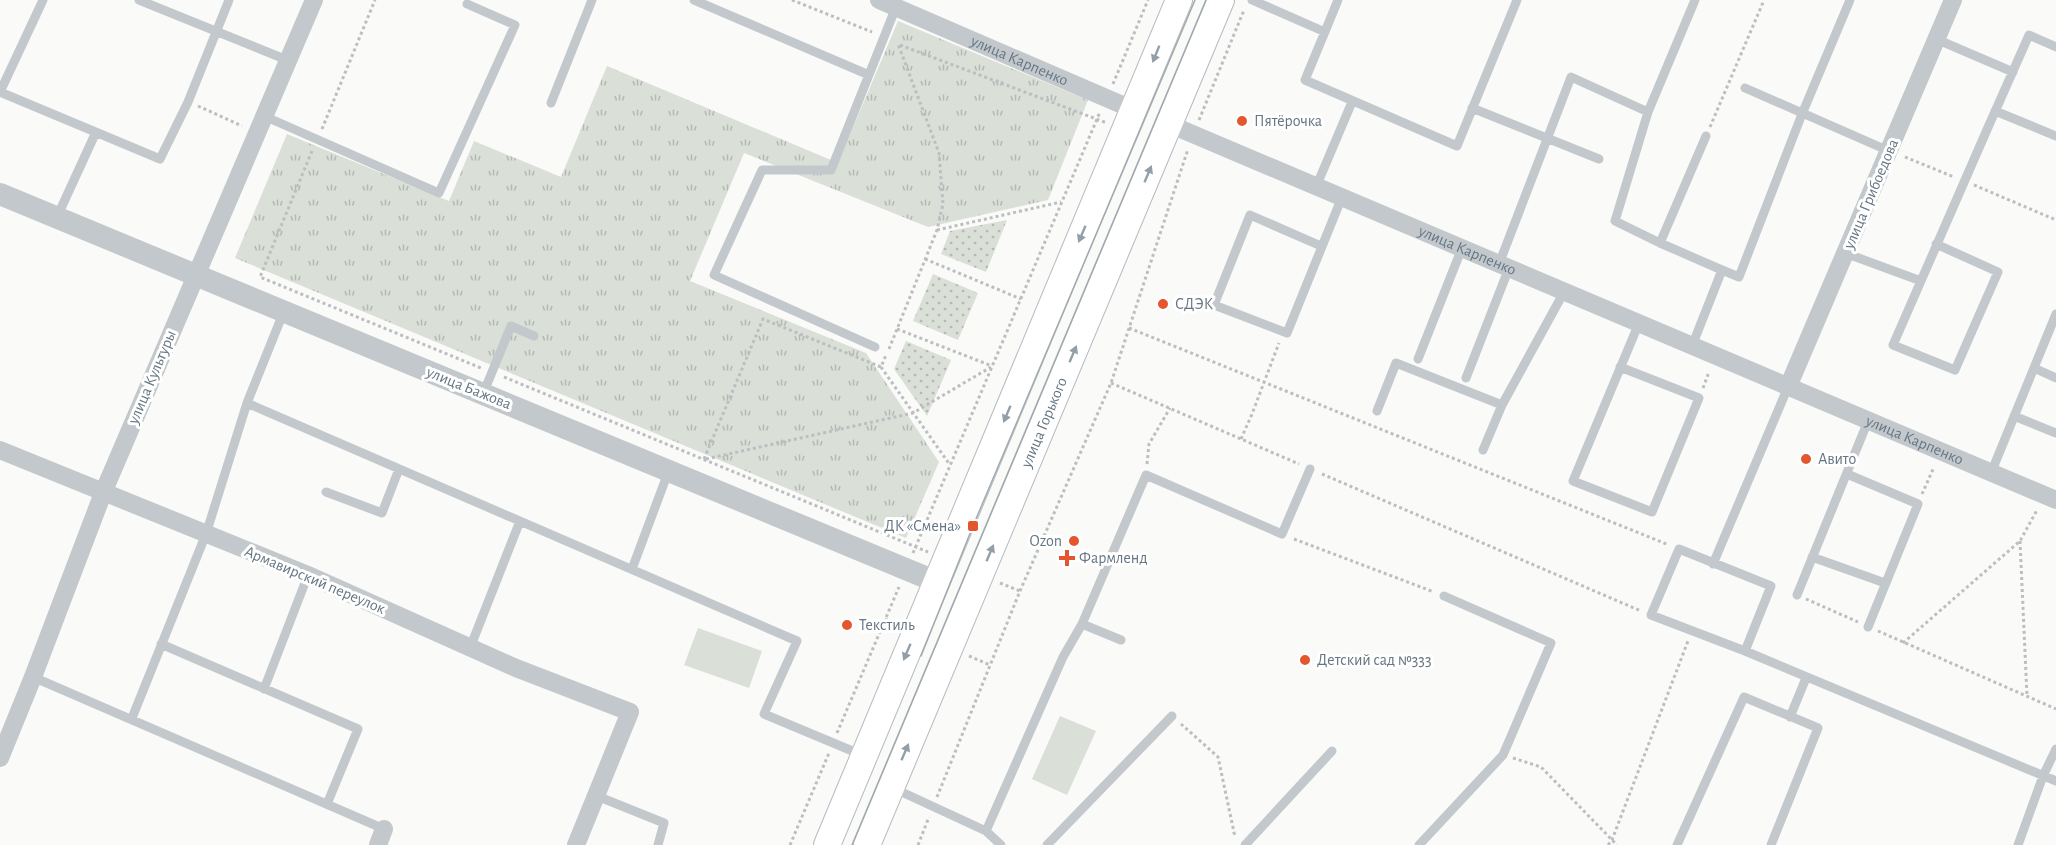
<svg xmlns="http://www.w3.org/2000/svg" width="2056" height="845" viewBox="0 0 2056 845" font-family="'Alegreya Sans',sans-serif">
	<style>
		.grass { fill: url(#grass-dots) }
		.park { fill: url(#park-tufts) }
		.pitch { fill: #dadfd7 }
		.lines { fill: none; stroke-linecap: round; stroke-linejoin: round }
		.secondary-casing { stroke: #b3babf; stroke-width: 28 }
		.path { stroke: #bbbfc2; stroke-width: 3; stroke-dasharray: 3 3; stroke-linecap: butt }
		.service { stroke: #c3c8cc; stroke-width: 9 }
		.minor { stroke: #c3c8cc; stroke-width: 18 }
		.tertiary { stroke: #c3c8cc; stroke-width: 22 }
		.secondary { stroke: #fff; stroke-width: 26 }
		.tram { stroke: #a2aab0; stroke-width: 1.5 }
		.oneway { fill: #939fa8 }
		.poi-dot { fill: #e4572e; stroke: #fff; stroke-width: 2 }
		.labels { text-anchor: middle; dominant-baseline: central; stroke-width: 6; stroke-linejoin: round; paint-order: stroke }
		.street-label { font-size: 16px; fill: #657683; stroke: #fff }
		.poi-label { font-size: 16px; fill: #657683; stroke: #fff; text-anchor: start }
	</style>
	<defs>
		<pattern id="grass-dots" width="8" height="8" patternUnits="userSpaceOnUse" patternTransform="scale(1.5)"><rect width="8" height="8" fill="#dadfd7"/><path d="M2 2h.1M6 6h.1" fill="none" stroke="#b4b9b4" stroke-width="1.8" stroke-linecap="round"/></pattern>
		<pattern id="park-tufts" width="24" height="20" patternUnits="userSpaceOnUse" patternTransform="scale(1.5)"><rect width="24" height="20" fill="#dadfd7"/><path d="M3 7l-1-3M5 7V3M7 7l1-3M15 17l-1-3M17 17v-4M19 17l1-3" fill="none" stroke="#b4b9b4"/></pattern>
	</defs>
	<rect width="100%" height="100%" fill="#fafaf8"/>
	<path class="grass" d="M1007 220 986 272 941 254 950 231Z
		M933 274 978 293 958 340 913 321Z
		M906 341 951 360 927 416 894 369Z"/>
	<path class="park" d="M898 21 1088 100 1048 200 928 227 744 153 690 281 866 353 939 462 906 538 235 258 287 134 449 201 474 141 561 177 607 66 838 163Z"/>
	<path class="pitch" d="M698 628 762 651 749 688 684 665Z
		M1060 716 1096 731 1067 795 1032 779Z"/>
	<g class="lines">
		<defs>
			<g id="secondary">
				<path d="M827 845 1179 0"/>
				<path id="s3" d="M867 845 1221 0"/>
			</g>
		</defs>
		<use href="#secondary" class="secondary-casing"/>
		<path class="path" d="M792 0 872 32
			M900 45 1107 123
			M1113 84 1148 0
			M198 106 242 126
			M1199 120 1244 10
			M1710 127 1764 0
			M322 129 375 0
			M312 151 260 277 481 368
			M1905 157 1954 177
			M1974 185 2056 220
			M937 230 1061 202
			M925 259 1021 299
			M1129 328 1669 545
			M897 329 992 366
			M889 349 937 230 943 204 939 153 898 44
			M881 367 950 465
			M504 377 928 552
			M1111 383 1299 464
			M1703 388 1709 372
			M1241 439 1252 414 1279 343
			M704 459 763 319 881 367 886 355
			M706 459 913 413 991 367
			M1147 464 1149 444 1170 408
			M1322 474 1641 611
			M1922 494 1934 467
			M1294 539 1434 592
			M2020 541 2027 696
			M913 553 1100 112
			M1000 583 1020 591
			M1806 599 1858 622
			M885 619 897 625
			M1878 631 2056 709
			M1903 643 2020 541 2037 510
			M969 656 990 665
			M1181 724 1218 757 1235 837
			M837 733 899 587
			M1513 758 1541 767 1617 845
			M937 797 1020 591 1111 383 1188 149
			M790 845 829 753
			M918 845 929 817
			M1608 845 1612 840 1688 641"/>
		<path class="service" d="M139 0 287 60
			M694 0 869 75
			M1252 0 1325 32
			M1338 0 1305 80 1457 146 1517 0
			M1936 39 2013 72
			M1745 88 1889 151
			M0 92 160 159 188 102 229 0
			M0 92 43 0
			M551 103 592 0
			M1472 108 1599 159
			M1995 111 2056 136
			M264 116 439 193 515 25 467 4
			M1706 136 1660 243 1722 270
			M1316 187 1352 102
			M57 217 96 132
			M1660 243 1615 221 1648 112 1695 0
			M1936 244 1998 272 1955 370 1893 345C1938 241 1983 138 2029 35L2056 47
			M1321 246 1250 215 1214 305 1287 333 1342 197
			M1845 253 1921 281
			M1499 264 1571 77 1648 112
			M1692 346 1722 270 1739 277 1802 114 1850 0
			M875 347 714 275 762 170H831L896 7
			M1418 359 1462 248
			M1620 367 1699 398 1652 512 1573 481 1639 323
			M2034 368 2056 378
			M1466 378 1509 268
			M483 394 511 326 534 336
			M247 403 797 641 764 714 862 755
			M1377 411 1396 363 1502 405
			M2014 416 2056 433
			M1483 450 1502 405 1564 292
			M1991 473 2056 314
			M1847 474 1918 504 1868 627
			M326 492 382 513 399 469
			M1812 557 1885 583
			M1713 564 1788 387
			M632 569 669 470
			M1797 595 1868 421
			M1082 624 1121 640
			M161 644 358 729 327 804
			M470 648 520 521
			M1745 651 1771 586 1679 549 1651 615 1745 651 2056 781
			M33 677 384 829
			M264 689 308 575
			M1790 717 1806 678
			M132 718 206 534 247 403 284 311
			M893 788 986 831 1001 845
			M597 796 664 823 658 845
			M986 831 1063 657 1082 624 1146 475 1282 534 1310 469
			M1047 845 1172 716
			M1245 845 1332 751
			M1419 845 1503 755 1551 643 1444 596
			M1677 845 1744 697 1818 728 1771 845
			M2018 845 2043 776 2056 749"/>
		<g class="minor">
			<path id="s1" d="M879 0 1134 110"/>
			<path id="s2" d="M1169 124 2056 500"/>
			<path d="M1788 387 1953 0"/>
			<path d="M0 450 308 575 516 668 630 712 576 845"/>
			<path d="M0 758 33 677 103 493 314 0"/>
			<path d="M378 845 384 829"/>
		</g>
		<path class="tertiary" d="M0 194 937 582"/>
		<use href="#secondary" class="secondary"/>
		<path class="tram" d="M921 656 973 526 1195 0
			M852 845 1206 0"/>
	</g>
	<defs><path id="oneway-solid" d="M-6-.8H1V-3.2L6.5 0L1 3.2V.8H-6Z" transform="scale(1.5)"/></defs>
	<g class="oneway">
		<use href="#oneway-solid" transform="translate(1156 54) rotate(112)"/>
		<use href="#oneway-solid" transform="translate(1148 174) rotate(-67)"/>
		<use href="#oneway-solid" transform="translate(1082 234) rotate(113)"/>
		<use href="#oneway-solid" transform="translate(1073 354) rotate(-67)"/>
		<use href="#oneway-solid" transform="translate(1007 414) rotate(113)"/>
		<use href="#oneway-solid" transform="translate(990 553) rotate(-67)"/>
		<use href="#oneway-solid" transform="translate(907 652) rotate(113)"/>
		<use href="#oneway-solid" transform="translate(905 752) rotate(-67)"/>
	</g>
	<g class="poi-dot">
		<circle cx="1242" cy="121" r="6"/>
		<circle cx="1163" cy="304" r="6"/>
		<circle cx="1806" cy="459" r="6"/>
		<rect x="967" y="520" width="12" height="12" rx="3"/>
		<circle cx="1074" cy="541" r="6"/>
		<path d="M1064 549h6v6h6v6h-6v6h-6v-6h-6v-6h6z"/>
		<circle cx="847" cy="625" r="6"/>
		<circle cx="1305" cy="660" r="6"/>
	</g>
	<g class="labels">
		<g class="street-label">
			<text stroke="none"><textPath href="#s1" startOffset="153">улица Карпенко</textPath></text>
			<text transform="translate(1871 194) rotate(-67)">улица Грибоедова</text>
			<text stroke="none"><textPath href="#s2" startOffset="324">улица Карпенко</textPath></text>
			<text transform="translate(152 377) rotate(-67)">улица Культуры</text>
			<text transform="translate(469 388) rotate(22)">улица Бажова</text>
			<text stroke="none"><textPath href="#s3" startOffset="458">улица Горького</textPath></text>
			<text stroke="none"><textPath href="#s2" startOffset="810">улица Карпенко</textPath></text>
			<text transform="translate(315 580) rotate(23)">Армавирский переулок</text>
		</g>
		<g class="poi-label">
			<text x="1254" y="121">Пятёрочка</text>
			<text x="1175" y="304">СДЭК</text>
			<text x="1818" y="459">Авито</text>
			<text x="961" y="526" text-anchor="end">ДК «Смена»</text>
			<text x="1062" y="541" text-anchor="end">Ozon</text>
			<text x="1079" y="558">Фармленд</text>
			<text x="859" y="625">Текстиль</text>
			<text x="1317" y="660">Детский сад №333</text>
		</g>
	</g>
</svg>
